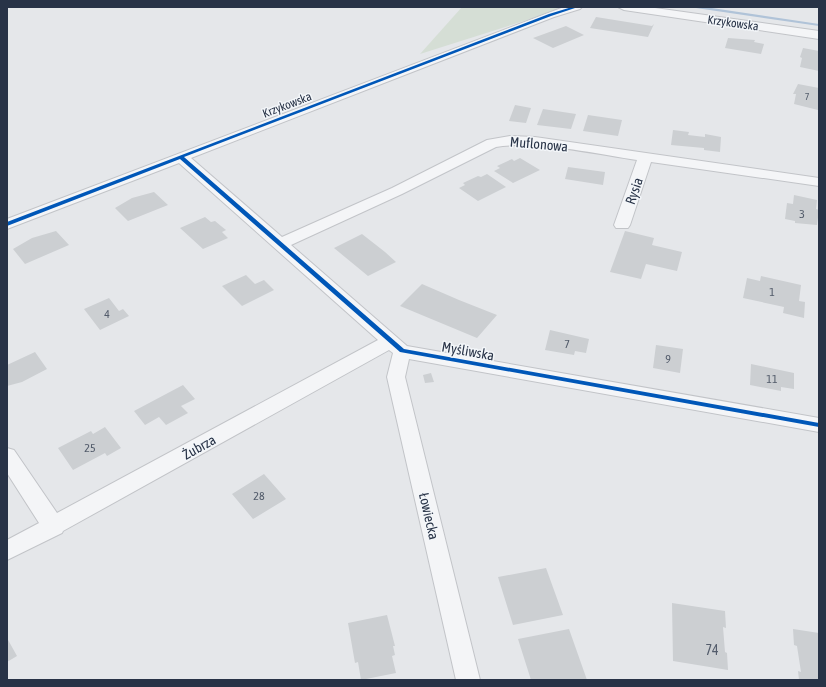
<svg xmlns="http://www.w3.org/2000/svg" width="826" height="687" viewBox="0 0 826 687" font-family="'Asap Condensed',sans-serif">
	<style>
		.green { fill: #d5ded5 }
		.lines { fill: none; stroke-linecap: round; stroke-linejoin: round }
		.stream { fill: #b0c3d8; fill-rule: evenodd }
		.building { fill: #cccfd2 }
		.street-casing { stroke: #c2c4c8; stroke-width: 2 }
		.street { fill: #f4f5f7; fill-rule: evenodd }
		.cycleway-casing { stroke: #f3f6f9; stroke-width: 2 }
		.cycleway { fill: #0057b8; fill-rule: evenodd }
		.labels { text-anchor: middle; dominant-baseline: central; stroke-width: 3; stroke-linejoin: round; paint-order: stroke }
		.far-number-label { font-size: 10px; fill: #535c6b }
		.far-street-label { font-size: 12px; fill: #283347; stroke: #f3f6f9 }
		.number-label { font-size: 12px; fill: #535c6b }
		.street-label { font-size: 14px; fill: #283347; stroke: #f3f6f9 }
		.near-number-label { font-size: 14px; fill: #535c6b }
	</style>
	<rect width="100%" height="100%" fill="#e5e7ea"/>
	<path class="green" d="M462 7H568L420 54Z"/>
	<g class="lines">
		<path class="stream" d="M694 7H705L819 24V26L696 8Z"/>
	</g>
	<path class="building" d="M596 17 652 26 654 24 648 37 590 28Z
		M566 26 584 35 553 48 533 38Z
		M728 38 755 40 754 42 764 44 761 54 725 48Z
		M803 48 819 51V71L800 67 802 58 800 57Z
		M798 84 819 88 818 110 794 104 796 94H793Z
		M515 105 531 108 526 123 509 121Z
		M543 109 576 114 571 129 537 125Z
		M588 115 622 120 618 136 583 131Z
		M673 130 689 132 688 135 705 137V134L721 137 720 152 704 150V148L671 145Z
		M520 158 540 170 513 183 494 171 500 168 497 166 512 159 514 161Z
		M568 167 605 172 603 185 565 179Z
		M487 174 506 187 478 201 459 188 465 185 463 183 478 176 481 177Z
		M154 192 168 205 128 221 115 208 132 198Z
		M794 195 817 200 816 209 819 210 817 225 795 223V221L785 219 787 203 793 204Z
		M205 217 211 222 215 221 221 226 226 230 222 232 228 238 203 249 180 228Z
		M56 231 69 245 25 264 13 249 32 238Z
		M625 231 654 238 652 245 682 252 677 271 646 264 641 279 610 272Z
		M362 234 385 252 396 262 368 276 334 248Z
		M246 275 255 284 264 280 274 290 242 306 222 286Z
		M761 276 801 285 799 301 805 302 804 318 783 313 784 307 743 298 747 278 760 281Z
		M422 284 459 300 497 315 477 338 400 306Z
		M109 298 119 311 123 309 129 316 100 330 84 309Z
		M550 330 589 339 586 353 575 351 574 355 545 350Z
		M656 345 683 349 680 373 653 368Z
		M35 352 47 369 22 382 7 386V365Z
		M751 364 794 373V389L781 387V391L750 385Z
		M431 373 434 382 425 383 423 375Z
		M183 385 195 399 181 406 188 413 166 425 159 417 145 425 134 411Z
		M105 427 121 448 107 456 105 453 73 470 58 448 91 431 93 434Z
		M264 474 286 499 253 519 232 494Z
		M546 568 563 615 513 625 498 577Z
		M672 603 725 611 726 628 723 627 725 652 727 653 728 670 673 661Z
		M387 615 395 646H393L395 655 392 656 396 673 361 680 358 662 355 663 348 623Z
		M569 629 587 680H531L518 639Z
		M793 629 819 633V680H799L798 671 801 672 797 646 794 645Z
		M7 638 17 656 7 662Z"/>
	<g class="lines">
		<defs>
			<path id="street" d="M564 7H582L580 9 554 17 191 158 282 237 392 188 487 140 510 136 535 137 819 178V186L651 162 630 225 628 228H616L614 225 637 160C595 154 537 140 496 147L402 194 291 245 407 346 819 418V432L409 359 405 377 480 680H456L387 377 393 353 389 350 63 531 62 533 7 560V540L39 523 7 473V448L14 450 57 513 378 340 179 163 7 229V219Z
				M618 7H648L819 31V39L624 10Z"/>
		</defs>
		<use href="#street" class="street-casing"/>
		<use href="#street" class="street"/>
		<defs>
			<path id="cycleway" d="M572 7H578L551 16 184 157 404 349 819 423V427L400 352 180 159 7 226V222L549 14Z"/>
		</defs>
		<use href="#cycleway" class="cycleway-casing"/>
		<use href="#cycleway" class="cycleway"/>
	</g>
	<g class="labels">
		<g class="far-number-label">
			<text x="807" y="96">7</text>
		</g>
		<g class="far-street-label">
			<text transform="translate(733 23) rotate(8)">Krzykowska</text>
			<text transform="translate(287 105) rotate(-21)">Krzykowska</text>
		</g>
		<g class="number-label">
			<text x="802" y="214">3</text>
			<text x="772" y="292">1</text>
			<text x="107" y="314">4</text>
			<text x="567" y="344">7</text>
			<text x="668" y="359">9</text>
			<text x="772" y="379">11</text>
			<text x="90" y="448">25</text>
			<text x="259" y="496">28</text>
		</g>
		<g class="street-label">
			<text transform="translate(539 144) rotate(5)">Muflonowa</text>
			<text transform="translate(634 191) rotate(-71)">Rysia</text>
			<text transform="translate(468 351) rotate(10)">Myśliwska</text>
			<text transform="translate(199 447) rotate(-29)">Żubrza</text>
			<text transform="translate(429 516) rotate(77)">Łowiecka</text>
		</g>
		<g class="near-number-label">
			<text x="712" y="650">74</text>
		</g>
	</g>
	<rect width="826" height="687" fill="none" stroke="#283347" stroke-width="16"/>
</svg>
